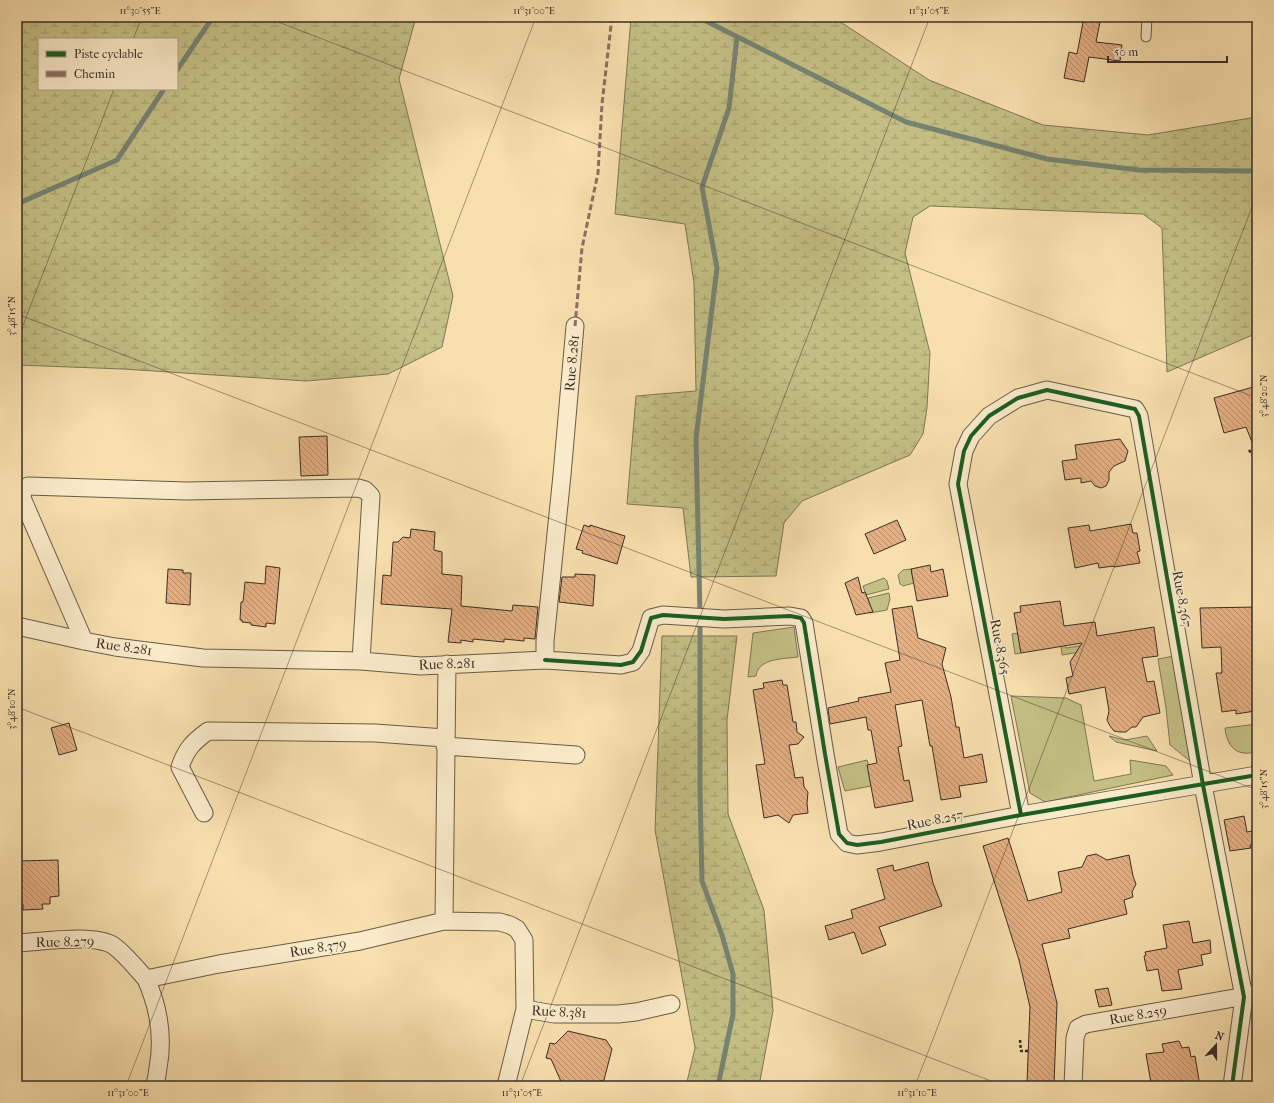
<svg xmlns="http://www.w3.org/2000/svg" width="1274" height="1103" viewBox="0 0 1274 1103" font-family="'IM FELL French Canon',serif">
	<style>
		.grass { fill: #c4c085; stroke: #7e7756 }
		.wetland { fill: url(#wetland-marsh); stroke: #7e7756; fill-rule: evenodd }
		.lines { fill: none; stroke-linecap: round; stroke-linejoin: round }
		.stream { stroke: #768473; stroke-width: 5 }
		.building { fill: url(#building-back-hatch); stroke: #392e26 }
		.lane-casing { stroke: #695a48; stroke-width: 11 }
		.street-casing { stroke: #695a48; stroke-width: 19 }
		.path { stroke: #392e26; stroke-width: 2.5; stroke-dasharray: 3 2; stroke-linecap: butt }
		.lane { stroke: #faebca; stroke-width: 9 }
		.street { stroke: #faebca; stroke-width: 17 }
		.quiet { stroke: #8d6e63; stroke-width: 3; stroke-dasharray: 6 3; stroke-linecap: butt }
		.cycleway-casing { stroke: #faebca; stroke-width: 6 }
		.cycleway { stroke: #1b5e20; stroke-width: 4 }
		.ticks { fill: none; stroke: #392e26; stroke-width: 1; stroke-opacity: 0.45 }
		.labels { text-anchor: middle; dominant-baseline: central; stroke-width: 3; stroke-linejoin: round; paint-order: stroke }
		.street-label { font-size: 14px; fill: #392e26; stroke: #faebca }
		.neatline { fill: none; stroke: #392e26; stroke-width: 1.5 }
		.ticks-label { font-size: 10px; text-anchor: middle; fill: #392e26 }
	</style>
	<defs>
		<pattern id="wetland-marsh" width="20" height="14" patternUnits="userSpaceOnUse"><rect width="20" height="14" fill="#c4c085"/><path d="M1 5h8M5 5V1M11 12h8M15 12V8" fill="none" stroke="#a09c6d"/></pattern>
		<pattern id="building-back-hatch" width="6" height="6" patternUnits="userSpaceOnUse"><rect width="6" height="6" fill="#e4af83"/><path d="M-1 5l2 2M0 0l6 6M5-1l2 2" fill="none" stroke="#ba8f6b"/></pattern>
	</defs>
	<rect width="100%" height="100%" fill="#f8e0ae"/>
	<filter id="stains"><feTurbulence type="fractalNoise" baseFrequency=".005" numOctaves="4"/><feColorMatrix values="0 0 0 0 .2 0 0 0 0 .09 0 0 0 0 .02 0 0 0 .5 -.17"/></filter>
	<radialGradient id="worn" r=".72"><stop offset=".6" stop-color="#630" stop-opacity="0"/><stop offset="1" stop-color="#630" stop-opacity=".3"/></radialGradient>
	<path class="grass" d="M911 569 914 583 903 586 900 584 898 575 903 570Z
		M884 578 887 581 889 589 866 595 863 586Z
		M889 593 890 599 887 610 870 613 868 607 870 606 868 598Z
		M794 627 798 657C784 659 758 658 756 676L748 677 753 633Z
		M1018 633 1021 653 1015 654 1012 634Z
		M1065 645 1066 648 1085 645 1086 651 1062 655 1061 646Z
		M1174 656 1190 761 1170 745 1166 708 1158 659Z
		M1011 696 1066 698 1081 705 1094 781 1131 774 1130 760 1166 766 1173 775 1045 802 1030 793Z
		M1257 724V752C1253 752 1248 754 1244 753 1231 752 1226 739 1225 728Z
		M1109 736 1125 740 1147 736 1157 751 1116 742Z
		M867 760 872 777 871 786 845 791 838 767Z"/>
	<path class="wetland" d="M17 17H416L399 79 453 296 442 347 388 374 306 381 123 369 17 365ZM39 39H177V89H39Z
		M631 17H837L839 21 929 80 1043 125 1148 135 1257 117V333L1167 372 1162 228 1143 214 930 206 913 217 905 253 930 353 927 408 923 434 910 455 802 501 784 523 776 576 691 577 683 508 627 504 636 396 696 391 694 283 685 224 615 214Z
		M662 636H737L727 720 728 814 764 910 773 1011 759 1086H686L695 1048 655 830Z"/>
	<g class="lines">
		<path class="stream" d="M698 17 906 122 1047 159 1139 170 1257 171
			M177 70 213 17
			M17 204 117 160 164 89
			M718 1086 733 1014V974L722 935 702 881 700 790V614L696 438 717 268 702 187 729 108 737 37"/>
	</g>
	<path class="building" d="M1084 17H1101L1096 42 1122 45 1120 61 1089 57 1084 82 1064 78 1069 52 1077 54Z
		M1257 386V452H1256L1246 427 1224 433 1214 398Z
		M327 436 328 475 301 476 299 437Z
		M1120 439 1128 451 1125 461 1114 466 1109 472V480L1106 486 1101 488 1095 486 1091 481 1081 483V478L1065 480 1062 461 1077 459 1075 445Z
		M897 520 906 540 874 554 865 534Z
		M1131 524 1133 533H1137L1140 551 1137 552 1140 563 1114 567V566L1099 568 1098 563 1075 568 1068 528 1089 525 1090 531Z
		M584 525 590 527V525L625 536 617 564 582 553 583 551 576 549Z
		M411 529 435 532 434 550 442 552V574L462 576 461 606 512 611 513 605 538 607 535 639 524 638V641L504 639V642L473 639V642L461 640V643L448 642 452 609 381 604 383 575 391 576 393 542H398L403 537 410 538Z
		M930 565 931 572 943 569 948 596 917 601 911 569Z
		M266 566 280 568 275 624 266 623V627L251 625V623L242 622V620H240L241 602H243L245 582 265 584Z
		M168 569 183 570V573H191L190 605 166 603Z
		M575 574 595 575 593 606 559 602 562 577H575Z
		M858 577 862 593 865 592 873 612 856 615 845 583Z
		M1060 601 1064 626 1095 622 1097 636 1154 627 1158 656 1142 658 1147 682 1154 681 1160 713 1143 717 1136 727H1132L1126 732H1120L1114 731 1110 726 1107 720 1109 711 1105 687 1069 694 1066 678 1073 676 1070 662 1082 643 1021 653 1014 613 1021 612 1020 606Z
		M912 606 918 638 946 648 942 664 951 697 956 727H959L964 758 982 754 987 782 959 786 961 797 941 800 932 746H930L922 700 895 705 902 746 898 747 904 781 909 780 913 801 875 808 867 765 877 763 871 730H868L866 717 830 724 828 708 859 701 858 698 891 692 885 663 900 660 892 609Z
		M1257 607V707L1255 708V711L1236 714V710L1222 712 1216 673H1222L1221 647 1202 648 1200 608Z
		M782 680 783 685H787L793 722H796L797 732 804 737 798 744 789 745 795 778 803 777 804 787 808 792 807 803 808 813 793 815 789 823 778 815 764 818 756 765 765 764 753 690 764 688 763 683Z
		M69 723 77 750 59 755 51 728Z
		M1244 816 1247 832 1257 830V844L1250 845 1251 848 1230 851 1224 820Z
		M1008 838 1028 901 1062 892 1058 872 1082 867 1087 856 1096 854 1107 860 1129 855 1133 876 1136 884 1132 892 1133 897 1124 900 1127 914 1068 929 1070 938 1042 944 1057 1003 1054 1085 1027 1083 1030 1007 1019 960 983 846Z
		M58 860 59 896 50 897V904H42L43 909 23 910V904L17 905V861Z
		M928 862 933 883 942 906 879 927 886 945 862 954 854 932 829 940 825 926 853 918 851 910 885 899 877 869 893 865 894 871Z
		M1189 921 1193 943 1210 940 1211 953 1201 955 1203 965 1178 970 1182 989 1162 991 1158 969 1147 971 1144 956 1146 955 1145 952 1167 948 1163 925Z
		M1108 988 1112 1005 1099 1007 1095 990Z
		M568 1031 606 1040 612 1049 604 1080 589 1084 588 1086H563L551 1059 546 1058 550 1043 555 1044Z
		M1179 1041 1182 1048 1189 1047 1191 1057 1195 1056 1200 1086H1159L1158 1081 1151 1083 1146 1054 1164 1052 1162 1044Z"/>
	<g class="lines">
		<defs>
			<path id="lane" d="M1146 37 1147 17"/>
			<path id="street" d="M17 626 84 641 115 647 203 658 361 661 421 666 545 660V641L562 475 575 326
				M84 641 22 498 23 491 28 486 186 491 358 488 365 490 371 496 361 661
				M545 660 621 665 633 662 641 651 651 618 663 615 724 619 790 616 801 618 804 623 825 754 839 834 847 843 857 845 881 842 1021 815 1257 775
				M445 746 576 755
				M204 813 180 767C186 749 193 742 208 731L375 733 445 738
				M1021 815 958 484 964 451 971 436 989 416 1018 398 1047 390 1135 409 1139 416 1203 785 1244 997 1232 1086
				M444 921 447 664
				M17 943C41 942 95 933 114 946 126 955 136 968 146 979
				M154 1086C157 1080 157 1074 158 1068 164 1036 159 1008 146 979L219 964 360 941 444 921 500 922 510 925 517 929 524 940 525 1009
				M506 1086 525 1009 554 1014H618L636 1012 671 1004
				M1073 1086 1075 1038 1078 1028 1086 1024 1257 994"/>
		</defs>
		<use href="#lane" class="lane-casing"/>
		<use href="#street" class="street-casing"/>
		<path class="path" d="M1249 450 1254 457
			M1020 1040 1021 1051H1028"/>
		<use href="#lane" class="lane"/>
		<use href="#street" class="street"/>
		<path class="quiet" d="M575 326 582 248 598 173 602 104 612 17"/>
		<defs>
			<path id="cycleway" d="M545 660 621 665 633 662 641 651 651 618 663 615 724 619 790 616 801 618 804 623 825 754 839 834 847 843 857 845 881 842 1021 815 1257 775
				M1021 815 958 484 964 451 971 436 989 416 1018 398 1047 390 1135 409 1139 416 1203 785 1244 997 1232 1086"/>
		</defs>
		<use href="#cycleway" class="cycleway-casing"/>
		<use href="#cycleway" class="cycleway"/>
	</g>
	<path class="ticks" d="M265 17 1257 398M133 39 142 17M17 314 1257 790M17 341 114 89M17 707 1004 1086M126 1086 536 17M520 1086 930 17M915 1086 1257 194"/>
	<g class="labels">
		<g class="street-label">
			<text transform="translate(572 363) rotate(-85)">Rue 8.281</text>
			<text transform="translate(1182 599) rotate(80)">Rue 8.367</text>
			<text transform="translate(124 647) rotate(8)">Rue 8.281</text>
			<text transform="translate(1000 647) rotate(79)">Rue 8.365</text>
			<text transform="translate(447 664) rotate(-2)">Rue 8.281</text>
			<text transform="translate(935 820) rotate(-11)">Rue 8.257</text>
			<text transform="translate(65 942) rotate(-1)">Rue 8.279</text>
			<text transform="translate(318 948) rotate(-9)">Rue 8.379</text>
			<text transform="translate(559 1012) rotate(3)">Rue 8.381</text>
			<text transform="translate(1138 1015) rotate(-10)">Rue 8.259</text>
		</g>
	</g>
	<rect width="1274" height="1103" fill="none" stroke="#f8e0ae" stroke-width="44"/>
	<rect x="38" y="38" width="140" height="52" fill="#faebca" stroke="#ad9f88"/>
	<rect x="46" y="51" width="20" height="6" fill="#1b5e20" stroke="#ad9f88"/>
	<text x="74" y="58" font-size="12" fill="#392e26">Piste cyclable</text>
	<rect x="46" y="71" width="20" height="6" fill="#8d6e63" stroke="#ad9f88"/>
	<text x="74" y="78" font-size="12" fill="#392e26">Chemin</text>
	<g transform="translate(1216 1045) rotate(21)" stroke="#faebca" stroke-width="3" paint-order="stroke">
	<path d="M0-3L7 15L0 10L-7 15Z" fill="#392e26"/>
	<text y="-6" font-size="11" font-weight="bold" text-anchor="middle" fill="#392e26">N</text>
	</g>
	<path d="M1108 56v6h119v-6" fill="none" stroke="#392e26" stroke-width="2"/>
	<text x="1114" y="56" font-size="12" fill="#392e26" stroke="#faebca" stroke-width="3" paint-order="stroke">50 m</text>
	<rect x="22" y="22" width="1230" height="1059" class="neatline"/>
	<g class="ticks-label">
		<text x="140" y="14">11°30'55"E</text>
		<text x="534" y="14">11°31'00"E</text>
		<text x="929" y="14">11°31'05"E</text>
		<text transform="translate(11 316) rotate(-90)" y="4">3°48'15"N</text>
		<text transform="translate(1263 396) rotate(-90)" y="4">3°48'20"N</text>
		<text transform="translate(11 709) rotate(-90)" y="4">3°48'10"N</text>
		<text transform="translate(1263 789) rotate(-90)" y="4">3°48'15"N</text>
		<text x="128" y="1096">11°31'00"E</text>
		<text x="522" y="1096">11°31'05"E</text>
		<text x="917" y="1096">11°31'10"E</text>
	</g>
	<rect width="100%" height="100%" filter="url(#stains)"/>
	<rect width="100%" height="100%" fill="url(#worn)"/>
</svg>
